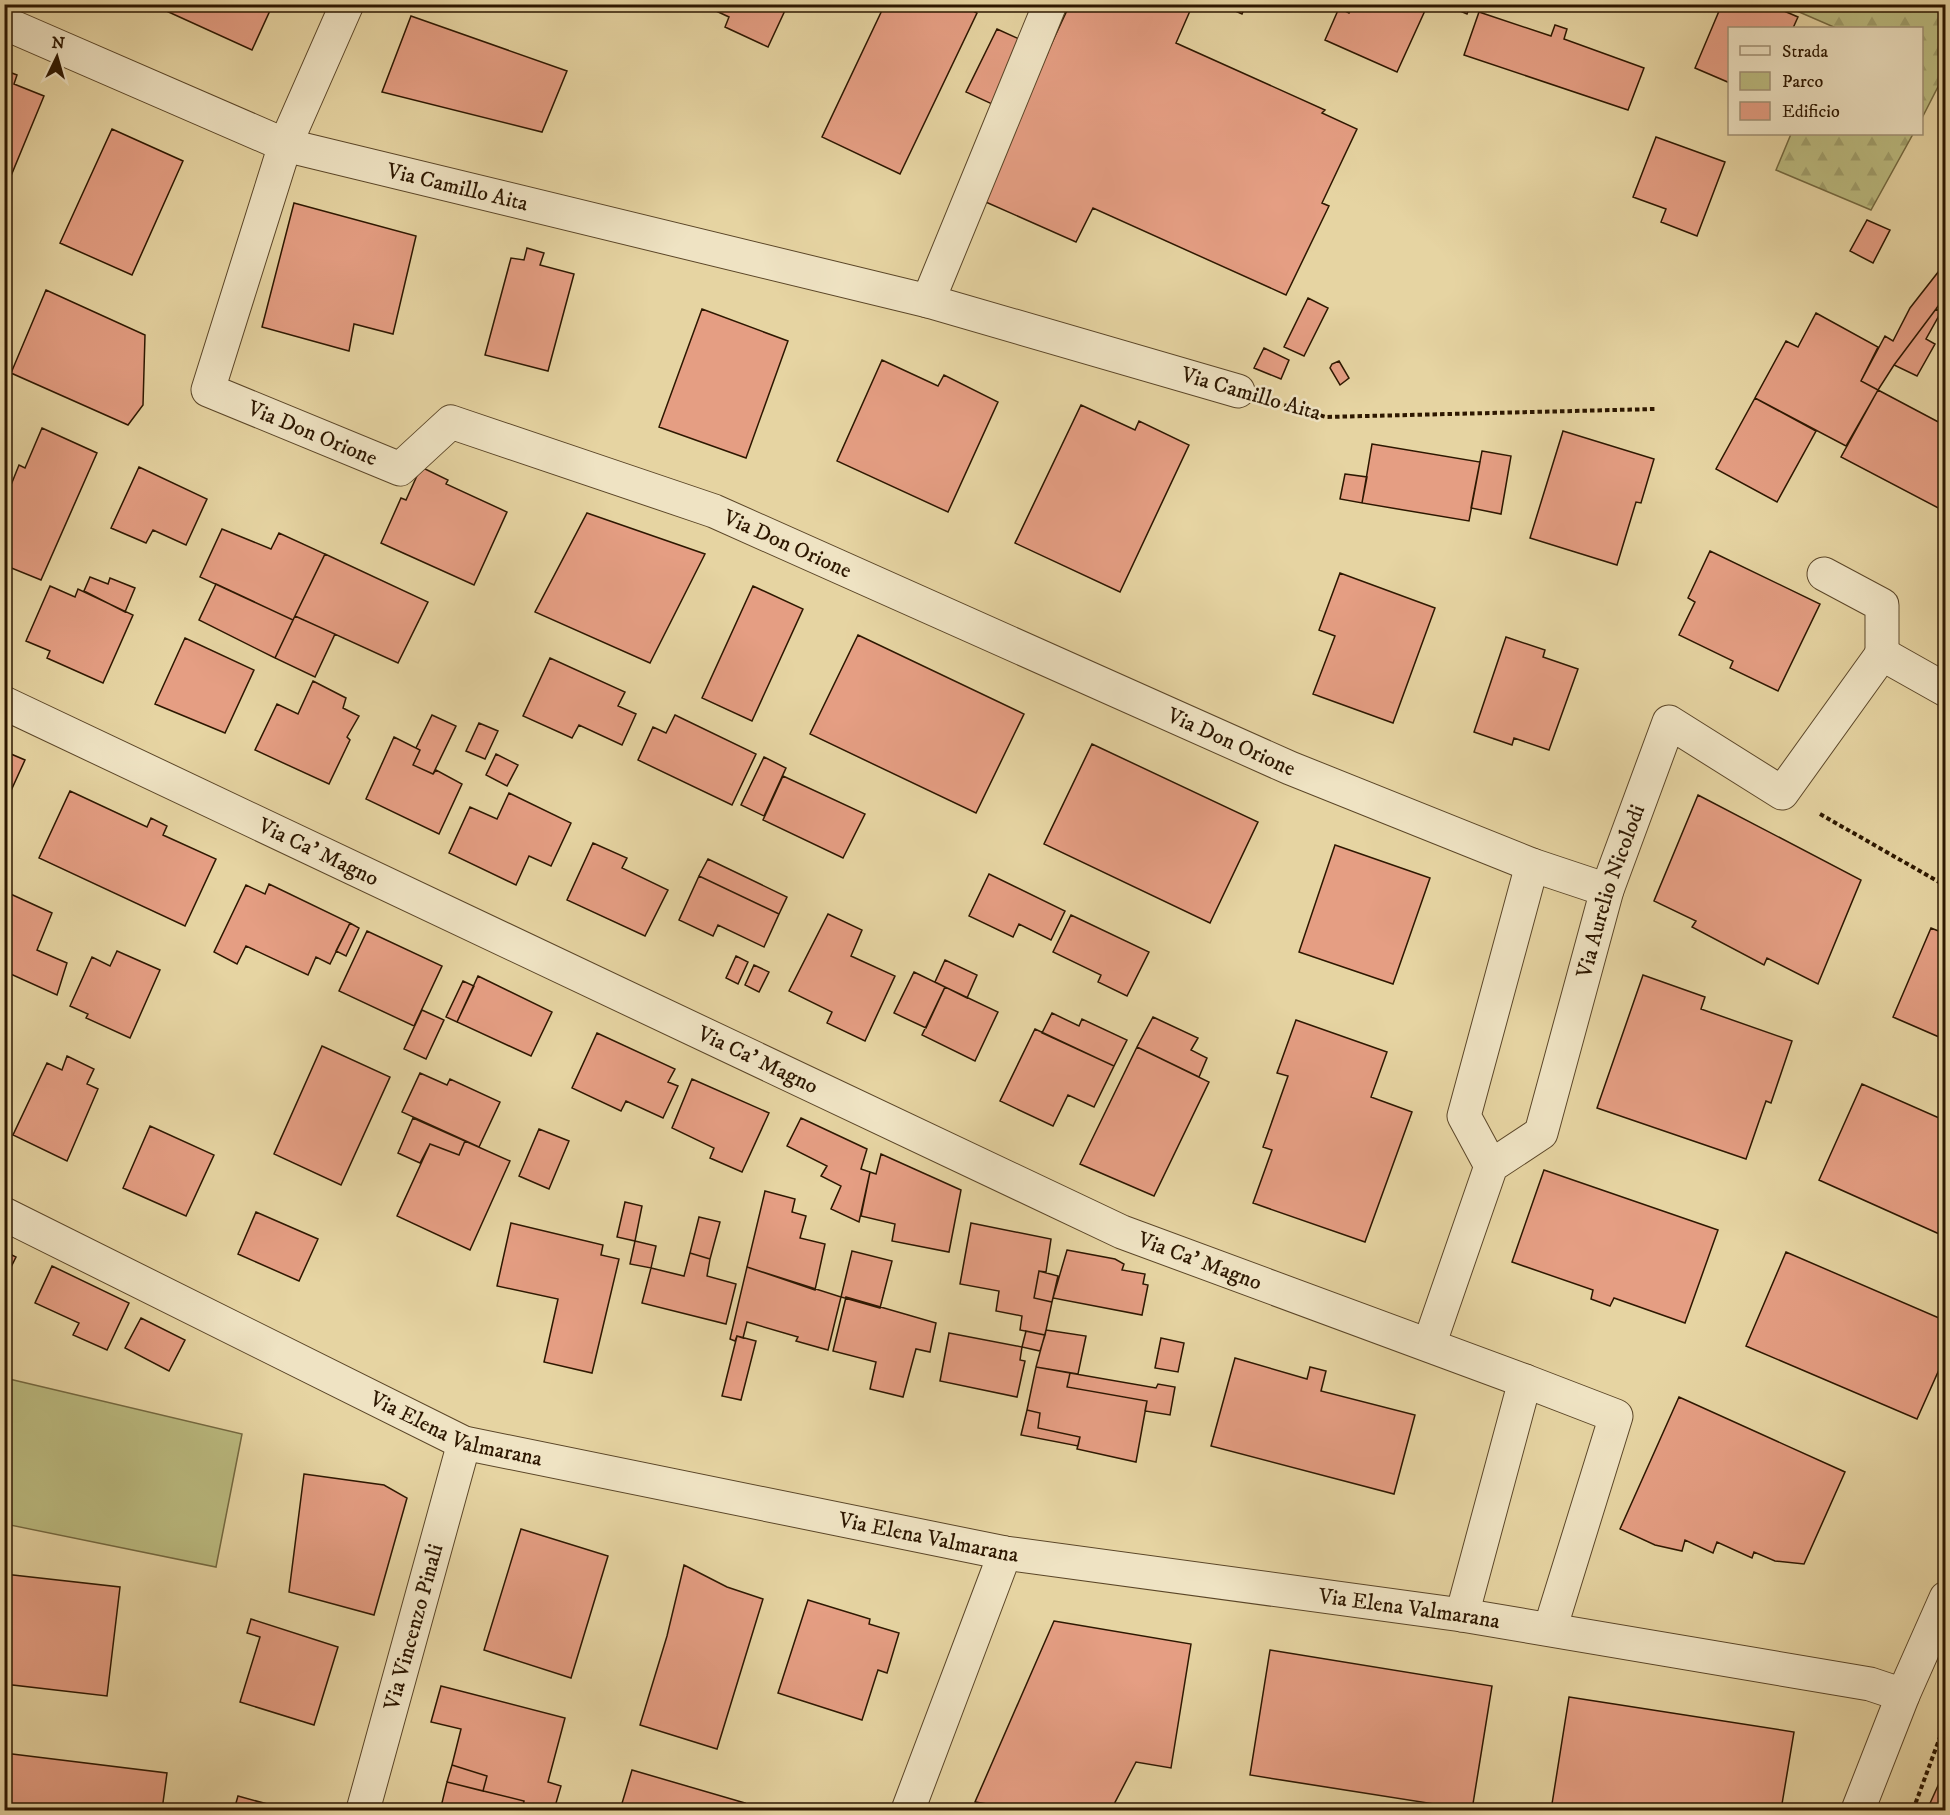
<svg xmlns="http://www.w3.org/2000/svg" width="1950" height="1815" viewBox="0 0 1950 1815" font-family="'IM FELL DW Pica',serif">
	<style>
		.forest { fill: url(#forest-firs); stroke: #746940; stroke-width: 1.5 }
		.green { fill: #bbbb80; stroke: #746940; stroke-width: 1.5 }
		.building { fill: #e59e83; stroke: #2d1700; stroke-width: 1.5 }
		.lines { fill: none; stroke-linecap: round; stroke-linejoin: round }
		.minor-casing { stroke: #5b4628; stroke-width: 35 }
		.path { stroke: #2d1700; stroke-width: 4; stroke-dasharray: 4.5 3; stroke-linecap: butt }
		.minor { stroke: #efe3c3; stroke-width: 33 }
		.labels { text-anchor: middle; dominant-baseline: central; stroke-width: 5; stroke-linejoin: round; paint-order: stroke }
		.street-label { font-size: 22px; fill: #2d1700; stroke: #efe3c3 }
	</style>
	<defs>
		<pattern id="forest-firs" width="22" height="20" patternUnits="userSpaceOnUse" patternTransform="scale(1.5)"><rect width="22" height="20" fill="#bbbb80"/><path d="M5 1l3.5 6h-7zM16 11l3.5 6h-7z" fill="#a1a06d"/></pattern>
	</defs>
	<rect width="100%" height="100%" fill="#e6d4a2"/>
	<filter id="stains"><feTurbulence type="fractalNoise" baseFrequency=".00333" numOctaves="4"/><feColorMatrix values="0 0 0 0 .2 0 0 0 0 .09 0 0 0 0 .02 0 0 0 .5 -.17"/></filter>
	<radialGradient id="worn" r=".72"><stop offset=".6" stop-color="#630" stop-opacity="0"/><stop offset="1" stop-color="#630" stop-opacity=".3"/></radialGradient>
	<path class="forest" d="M1783 5H1945V73L1922 118V28H1836Z
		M1791 134H1913L1871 210 1776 170Z"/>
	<path class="green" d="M5 1378 242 1434 216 1567 5 1524Z"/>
	<path class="building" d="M151 4H273L252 50Z
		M701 4H788L768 47 725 27 729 17Z
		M885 4H960L977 13 900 174 822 137Z
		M1070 4H1193L1176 43 1325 110 1322 113 1357 129 1322 203 1329 206 1286 295 1093 208 1076 242 979 199Z
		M1220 4H1246L1242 14Z
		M1353 4H1428L1397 72 1325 40 1339 8 1349 13Z
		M1444 4H1471L1467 14Z
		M1722 4H1768L1798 17 1793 28H1730V83L1695 68Z
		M1479 12 1551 36 1555 25 1567 29 1564 39 1644 68 1628 110 1464 55Z
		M411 16 567 71 542 132 382 92Z
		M997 29 1048 52 1018 116 966 92Z
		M4 70 17 75 14 84 44 96 8 183 4 182Z
		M112 129 183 161 132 275 60 243Z
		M1656 137 1725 162 1697 236 1661 222 1666 209 1633 197Z
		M294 203 416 236 393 334 354 324 349 351 262 327Z
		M1867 220 1890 230 1873 263 1850 251Z
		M527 248 544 253 540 265 574 274 548 371 485 355 511 258 524 260Z
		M1946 262V295L1936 309 1894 365 1878 390 1861 381 1885 336 1893 341 1910 308Z
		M46 290 145 335 143 405 128 425 11 373Z
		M1308 298 1328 308 1304 356 1284 347Z
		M702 309 788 341 746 458 659 427Z
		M1936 309 1941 312 1926 339 1935 344 1917 376 1894 365Z
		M1816 313 1878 347 1861 381 1878 390 1846 446 1755 398 1786 341 1798 347Z
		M1264 348 1289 360 1281 379 1254 368Z
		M882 360 938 386 944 375 998 402 948 512 837 461Z
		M1339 361 1349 378 1340 385 1330 368 1332 364Z
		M1878 390 1946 426V512L1841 457Z
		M1755 398 1816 431 1777 502 1716 469Z
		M1081 405 1135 430 1139 421 1189 445 1120 592 1015 543Z
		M42 428 97 453 41 580 4 565V482L11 485 19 465 25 468Z
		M1563 431 1654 459 1641 503 1636 502 1617 565 1530 538Z
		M1372 444 1480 462 1469 521 1362 503Z
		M1482 451 1511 456 1501 514 1471 508Z
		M139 467 207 499 186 545 153 530 146 543 111 528Z
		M421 467 448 480 446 484 507 512 474 585 381 543 401 498 406 500Z
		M1345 474 1367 477 1362 503 1340 499Z
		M587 513 705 554 650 663 535 612Z
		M222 529 271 549 279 533 325 554 293 620 200 577Z
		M1710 551 1820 604 1778 691 1730 668 1733 661 1679 635 1695 602 1688 598Z
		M325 554 428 602 398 663 295 616Z
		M1340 573 1435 608 1393 723 1313 694 1335 636 1319 630Z
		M90 577 108 584 110 578 135 588 125 612 84 591Z
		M216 584 293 620 275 658 199 620Z
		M50 586 75 597 78 589 133 615 103 683 47 658 50 651 26 641Z
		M753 586 803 609 752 721 702 698Z
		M295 616 335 634 315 677 275 658Z
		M858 635 1024 714 976 813 810 734Z
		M1506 637 1545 650 1543 657 1578 669 1549 750 1514 738 1512 745 1474 732Z
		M185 638 254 670 225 733 155 704Z
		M550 658 625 692 618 706 636 714 622 745 579 725 572 738 523 716Z
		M313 681 346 698 343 708 359 716 347 737 350 740 329 784 255 750 277 704 298 714Z
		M432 715 456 726 433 774 413 765 420 750 416 748Z
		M675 715 756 754 732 805 638 760 653 727 666 733Z
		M479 723 498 731 485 759 466 751Z
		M394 737 420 750 413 765 433 774 436 770 462 784 439 834 366 799Z
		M1092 744 1258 822 1210 923 1044 844Z
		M4 751 25 760 4 806Z
		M496 754 518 765 507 786 486 775Z
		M764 757 786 768 764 816 741 805Z
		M783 776 865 814 843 858 763 820Z
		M70 791 147 827 151 818 167 826 163 835 216 859 185 926 39 858Z
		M509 793 571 823 551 866 529 856 516 885 449 853 470 807 497 819Z
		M1698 795 1861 880 1818 984 1767 958 1764 965 1692 927 1696 921 1654 901Z
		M593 843 627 858 622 868 668 890 645 936 567 900Z
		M1335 845 1430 878 1393 984 1299 952Z
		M708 859 787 897 779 914 699 876Z
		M989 874 1065 911 1051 940 1019 924 1013 937 969 916Z
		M699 876 779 914 764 947 718 925 713 936 679 920Z
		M269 884 350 923 330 964 316 957 308 975 246 946 237 964 214 952 246 885 265 894Z
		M4 891 52 913 37 950 67 963 57 995 4 971Z
		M828 914 862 930 851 956 895 976 865 1041 827 1023 832 1012 789 991Z
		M1071 915 1149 952 1127 996 1098 982 1101 975 1053 952Z
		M350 923 359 928 346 956 336 951Z
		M1931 928 1946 934V1040L1893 1017Z
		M367 931 442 966 414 1026 339 991Z
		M117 951 160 970 130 1038 86 1018 88 1014 70 1006 92 957 110 966Z
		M736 956 748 962 738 984 726 978Z
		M945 960 977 975 967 998 935 982Z
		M754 965 769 972 759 992 745 985Z
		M914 972 945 987 926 1028 894 1013Z
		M1643 975 1705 997 1701 1009 1792 1041 1771 1103 1766 1101 1746 1159 1597 1108Z
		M478 976 552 1012 531 1056 457 1022Z
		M463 981 474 986 457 1022 446 1017Z
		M945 987 998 1012 975 1061 922 1035Z
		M422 1010 444 1020 426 1059 404 1049Z
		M1052 1013 1079 1026 1082 1019 1127 1040 1114 1066 1042 1033Z
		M1153 1017 1198 1038 1191 1050 1207 1058 1199 1077 1137 1047Z
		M1296 1020 1387 1052 1371 1097 1412 1112 1365 1242 1253 1203 1272 1150 1263 1147 1288 1076 1277 1073Z
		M1035 1029 1114 1066 1094 1107 1068 1095 1053 1126 1000 1101Z
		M597 1033 675 1069 668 1082 678 1086 663 1118 626 1101 621 1111 572 1088Z
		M322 1046 390 1077 341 1185 274 1154Z
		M1137 1047 1209 1082 1154 1196 1080 1164Z
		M67 1056 94 1069 87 1084 98 1089 67 1161 13 1135 47 1063 62 1070Z
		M420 1073 447 1085 450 1079 500 1102 479 1147 402 1112Z
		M692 1079 769 1113 742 1172 710 1158 714 1148 672 1128Z
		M1862 1084 1946 1121V1237L1819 1180Z
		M413 1118 465 1141 459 1155 430 1144 420 1163 398 1153Z
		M801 1118 867 1149 861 1169 870 1172 859 1222 831 1209 841 1186 821 1176 827 1166 787 1146Z
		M150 1126 214 1155 186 1216 123 1188Z
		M539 1129 569 1141 549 1189 519 1176Z
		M465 1141 510 1161 470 1250 397 1216 430 1144 459 1155Z
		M881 1154 961 1190 949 1252 892 1241 895 1224 861 1216 870 1172 876 1174Z
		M1544 1170 1718 1230 1685 1323 1614 1298 1610 1306 1591 1299 1593 1290 1512 1262Z
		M765 1191 795 1199 792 1212 806 1216 800 1238 825 1244 815 1290 747 1267Z
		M625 1202 642 1206 635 1241 617 1237Z
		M256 1212 318 1239 299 1281 238 1254Z
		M699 1217 720 1222 710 1259 690 1253Z
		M511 1223 603 1245 601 1255 619 1259 592 1373 544 1362 558 1299 497 1286Z
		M971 1223 1051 1239 1046 1272 1039 1271 1034 1298 1052 1302 1045 1335 1020 1330 1022 1316 996 1311 999 1291 960 1284Z
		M635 1241 656 1246 651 1268 630 1264Z
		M1067 1250 1115 1259 1124 1264 1122 1270 1145 1274 1143 1284 1148 1285 1142 1315 1053 1298Z
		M4 1251 16 1257 4 1281Z
		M852 1251 892 1261 880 1308 841 1297Z
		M1786 1252 1946 1321V1354L1917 1419 1746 1346Z
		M690 1253 710 1259 707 1276 736 1284 726 1324 642 1303 651 1268 684 1276Z
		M52 1266 129 1303 107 1350 73 1335 79 1323 35 1303Z
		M747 1267 841 1297 828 1350 796 1341 798 1337 747 1322 743 1338 737 1336 735 1341 730 1339Z
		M1039 1271 1058 1276 1052 1302 1034 1298Z
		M846 1297 936 1323 930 1352 916 1349 903 1397 870 1389 876 1362 833 1351Z
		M141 1318 185 1340 169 1371 125 1348Z
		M1046 1330 1086 1336 1078 1374 1036 1367Z
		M1026 1331 1045 1335 1040 1351 1022 1347Z
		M949 1333 1022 1347 1020 1360 1025 1361 1017 1397 940 1381Z
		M737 1336 756 1341 741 1400 722 1396Z
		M1161 1338 1184 1343 1178 1372 1155 1368Z
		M1235 1358 1307 1379 1310 1367 1326 1371 1321 1391 1415 1415 1394 1494 1211 1446Z
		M1036 1367 1070 1373 1067 1387 1147 1401 1136 1462 1077 1449 1080 1437 1038 1428 1040 1413 1027 1410Z
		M1070 1373 1156 1388 1158 1384 1175 1387 1170 1415 1145 1411 1147 1401 1067 1387Z
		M1679 1397 1845 1472 1804 1564 1775 1561 1754 1552 1752 1558 1717 1542 1713 1553 1685 1540 1682 1551 1655 1545 1620 1529Z
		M1027 1410 1040 1413 1038 1428 1080 1437 1078 1446 1021 1435Z
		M304 1474 384 1485 407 1498 374 1615 289 1592Z
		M521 1529 608 1556 571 1678 484 1650Z
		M684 1565 727 1587 763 1599 717 1749 640 1725 667 1636Z
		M4 1574 120 1587 107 1696 4 1684Z
		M808 1600 870 1619 869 1624 899 1633 887 1673 878 1670 862 1720 778 1693Z
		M251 1619 338 1647 314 1725 240 1702 260 1637 247 1633Z
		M1054 1621 1191 1644 1171 1768 1136 1762 1111 1810H1024L975 1802Z
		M1270 1650 1492 1686 1472 1810 1250 1775Z
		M441 1686 565 1718 548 1782 561 1786 554 1810H522L524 1801 483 1791 487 1776 452 1765 461 1729 431 1722Z
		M1569 1697 1794 1732 1781 1810H1563L1564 1805 1552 1804Z
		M4 1753 167 1773 162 1810H4Z
		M452 1765 487 1776 483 1791 447 1782Z
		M1946 1768V1810H1927Z
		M632 1770 745 1803 742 1810H620Z
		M447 1782 524 1801 522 1810H454L441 1807Z
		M238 1796 289 1810H234Z"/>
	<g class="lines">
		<defs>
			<g id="minor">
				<path id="s1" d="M347 4 285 145 208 390 400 469 451 422 714 511 1290 768 1532 865 1607 890"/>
				<path id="s2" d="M4 23 285 145 928 301 1238 391"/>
				<path d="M928 301 1050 4"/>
				<path d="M1824 574 1882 605V654"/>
				<path id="s3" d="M4 703 1122 1232 1525 1381"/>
				<path d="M1491 1166 1464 1116 1532 865"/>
				<path id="s4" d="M4 1214 464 1443 1005 1553 1462 1615 1870 1684 1903 1695"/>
				<path id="s5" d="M1429 1345 1491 1166 1541 1133 1607 890 1669 722 1782 793 1882 654 1946 690"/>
				<path d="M1462 1615 1525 1381 1616 1416 1550 1629"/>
				<path id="s6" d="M363 1810 464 1443"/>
				<path d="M908 1810 1005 1553"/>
				<path d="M1858 1810 1903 1695 1946 1598"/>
			</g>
		</defs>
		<use href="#minor" class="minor-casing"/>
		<path class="path" d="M1277 403 1326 417 1655 409
			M1820 814 1946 886
			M1913 1810 1946 1721"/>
		<use href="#minor" class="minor"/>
	</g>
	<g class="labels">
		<g class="street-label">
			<text stroke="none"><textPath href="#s2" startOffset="484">Via Camillo Aita</textPath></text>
			<text transform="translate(1251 394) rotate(16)">Via Camillo Aita</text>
			<text stroke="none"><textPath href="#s1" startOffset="524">Via Don Orione</textPath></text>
			<text stroke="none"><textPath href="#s1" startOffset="1046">Via Don Orione</textPath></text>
			<text stroke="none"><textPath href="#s1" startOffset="1532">Via Don Orione</textPath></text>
			<text stroke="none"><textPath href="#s3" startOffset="348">Via Ca' Magno</textPath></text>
			<text stroke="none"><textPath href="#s5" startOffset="501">Via Aurelio Nicolodi</textPath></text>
			<text stroke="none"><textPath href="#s3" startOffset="834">Via Ca' Magno</textPath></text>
			<text stroke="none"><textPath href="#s3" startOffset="1320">Via Ca' Magno</textPath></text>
			<text stroke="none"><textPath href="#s4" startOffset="502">Via Elena Valmarana</textPath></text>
			<text stroke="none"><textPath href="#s4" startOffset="988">Via Elena Valmarana</textPath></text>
			<text stroke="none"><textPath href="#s4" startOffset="1474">Via Elena Valmarana</textPath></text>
			<text stroke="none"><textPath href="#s6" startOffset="190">Via Vincenzo Pinali</textPath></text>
		</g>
	</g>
	<rect width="1950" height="1815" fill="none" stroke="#e6d4a2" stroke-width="24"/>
	<rect x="6" y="6" width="1938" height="1803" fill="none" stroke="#2d1700" stroke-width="3"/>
	<rect x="12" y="12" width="1926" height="1791" fill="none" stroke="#2d1700" stroke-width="1.5"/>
	<rect x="1728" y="27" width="195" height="108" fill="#efe3c3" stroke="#a19175" stroke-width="1.5"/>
	<rect x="1740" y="46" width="30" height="9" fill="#efe3c3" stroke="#a19175" stroke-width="1.5"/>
	<text x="1782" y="57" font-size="18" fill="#2d1700">Strada</text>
	<rect x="1740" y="72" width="30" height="18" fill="#bbbb80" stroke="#a19175" stroke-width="1.5"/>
	<text x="1782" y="87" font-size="18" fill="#2d1700">Parco</text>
	<rect x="1740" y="102" width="30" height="18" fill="#e59e83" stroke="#a19175" stroke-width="1.5"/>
	<text x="1782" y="117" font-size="18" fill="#2d1700">Edificio</text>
	<g transform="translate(57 57) rotate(5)" stroke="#efe3c3" stroke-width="4.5" paint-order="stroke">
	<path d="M0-4.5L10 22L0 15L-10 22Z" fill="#2d1700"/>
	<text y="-9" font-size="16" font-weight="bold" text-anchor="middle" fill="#2d1700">N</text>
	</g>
	<rect width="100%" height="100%" filter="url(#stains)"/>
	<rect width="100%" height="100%" fill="url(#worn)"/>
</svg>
